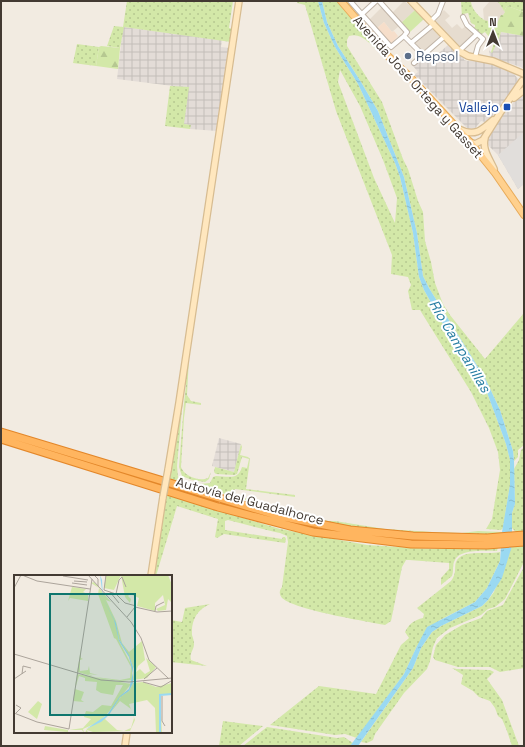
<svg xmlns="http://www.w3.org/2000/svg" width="525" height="747" viewBox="0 0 525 747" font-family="'Space Grotesk',sans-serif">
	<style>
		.residential { fill: #e6dccf }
		.commercial { fill: #f6deca }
		.industrial { fill: url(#industrial-grid) }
		.grass { fill: url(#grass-dots); fill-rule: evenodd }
		.forest { fill: url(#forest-firs) }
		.pitch { fill: #d3e8a8 }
		.parking { fill: #e1dedb }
		.water { fill: url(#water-ripples) }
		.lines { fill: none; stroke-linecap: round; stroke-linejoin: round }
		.street-casing { stroke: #c0b4a7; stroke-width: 6 }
		.secondary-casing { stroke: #d7bc91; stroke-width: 8 }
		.primary-casing { stroke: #e8ab5a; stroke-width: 8 }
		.highway-casing { stroke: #e3872a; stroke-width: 9 }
		.street { stroke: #fff; stroke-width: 4 }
		.secondary { stroke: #ffe7be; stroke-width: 5.5 }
		.primary { stroke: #ffd08d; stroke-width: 6 }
		.highway { stroke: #ffb55f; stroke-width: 7 }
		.secondary-bridge-casing { stroke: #d7bc91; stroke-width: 8; stroke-linecap: butt }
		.secondary-bridge { stroke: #ffe7be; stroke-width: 5.5 }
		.service-dot { fill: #5c6f8a; stroke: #fff; stroke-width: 1.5 }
		.transit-dot { fill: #1a4fb4; stroke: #fff; stroke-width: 1.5 }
		.labels { text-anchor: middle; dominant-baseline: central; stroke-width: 4; stroke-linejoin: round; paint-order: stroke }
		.service-label { font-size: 13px; fill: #4e5e75; stroke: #fff; text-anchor: start }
		.street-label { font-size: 13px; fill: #433a32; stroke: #fff }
		.transit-label { font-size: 13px; fill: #164399; stroke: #fff; text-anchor: end }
		.water-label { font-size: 14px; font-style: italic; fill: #267da2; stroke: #fff }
		.inset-river { fill: none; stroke: #9ad9f2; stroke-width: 2 }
		.inset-road { fill: none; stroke: #aca49b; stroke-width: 1 }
		.view { fill: #0f766e; fill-opacity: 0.15; stroke: #0f766e; stroke-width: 2 }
		.inset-edge { fill: none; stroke: #433a32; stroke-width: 2 }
	</style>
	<defs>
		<pattern id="industrial-grid" width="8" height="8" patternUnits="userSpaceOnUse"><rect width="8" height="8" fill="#e3dcd7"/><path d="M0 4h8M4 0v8" fill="none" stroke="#c4beb9"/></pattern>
		<pattern id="grass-dots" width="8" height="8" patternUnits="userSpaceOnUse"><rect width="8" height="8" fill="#d3e8a8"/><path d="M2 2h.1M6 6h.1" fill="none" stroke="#b6c891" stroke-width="1.8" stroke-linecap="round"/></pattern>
		<pattern id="forest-firs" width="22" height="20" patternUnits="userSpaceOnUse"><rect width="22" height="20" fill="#d3e8a8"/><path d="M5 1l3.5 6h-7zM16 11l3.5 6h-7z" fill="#b6c891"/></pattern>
		<pattern id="water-ripples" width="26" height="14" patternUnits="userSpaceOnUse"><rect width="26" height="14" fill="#9ad9f2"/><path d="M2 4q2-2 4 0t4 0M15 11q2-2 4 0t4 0" fill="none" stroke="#86bbd0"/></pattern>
	</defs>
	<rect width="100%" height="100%" fill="#f2ebe1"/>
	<path class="residential" d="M404 1 415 10 401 23 392 13Z
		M490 1H496L499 3 505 12 495 28 484 20 483 9Z
		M382 7 399 26 392 32 384 22 377 28 369 20Z
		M444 10 450 16 445 20 452 28 457 24 462 29 466 26 475 34 460 48 434 20Z
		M432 26 443 37 423 53 414 43Z"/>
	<path class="commercial" d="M384 22 392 32 394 31 398 36 391 44 377 28Z"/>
	<path class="industrial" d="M123 27 222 40 221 47 230 48 217 131 190 129V125L184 124 173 86 117 79Z
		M501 32 524 36V68L490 57 489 49 491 53 498 41Z
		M449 44 464 57V60L467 61 475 60 494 64 514 74 519 80 518 85 489 120 485 122 481 121 474 130H471L467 128 414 75 418 72 413 66 426 55 431 60Z
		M524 93V184L518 189 498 155 486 143 490 134 499 119 514 102Z
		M219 438 241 444 234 472 212 466Z"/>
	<path class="grass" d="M127 1H233L229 28 233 29 231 42 124 27 120 48 107 46 114 26 123 27Z
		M298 1H318L324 23 335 47 358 84 395 163 400 177 413 233 419 277 424 290 457 349 485 387 506 444 510 460V485L503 528 501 530 486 529 492 519 500 470 498 452 489 428 471 392 423 315 420 310H412L408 291 411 285 408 277 391 274 392 255 336 111 305 5 297 3ZM340 70 360 106 383 160 397 198 395 223 374 178 338 82Z
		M322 1H337L377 50C369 43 361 32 349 36L347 40V46L382 102 403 159 408 169 418 201 423 212 425 241 431 262 435 283 443 304 450 315 485 359 524 313V445L518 450V457L514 461 513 451 500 410 486 380 429 288 423 276 417 233 404 177 378 111 361 82 338 46 327 22Z
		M461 1H471C471 8 478 16 483 19L484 20 488 21V23L501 32 498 41 492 53 491 52 495 40 494 36 490 38 485 32 480 35 471 27H475V25L471 23 468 13 463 14 462 17Z
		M496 1H524V12L507 6 504 11 499 3Z
		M77 44 99 47 96 66 73 63Z
		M170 86 189 87 184 124 191 125 190 129 165 126Z
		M190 339 187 395 191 401 201 403V405L186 403 184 418 181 467C184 476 199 482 208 478L211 472 209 479 205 482 192 480 182 476 179 467 184 403 186 385 184 383Z
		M184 387 177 466 178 477 184 480 228 497 277 511 293 513 328 521H335L385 529 433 532 462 533 478 531 502 532V534H433L366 529 335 524 277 513 168 481Z
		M241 444 242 447 240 455 248 457 250 459 246 489 295 495V497L235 489 233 492 235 495 278 508 227 495 200 484 210 483 213 477 216 476C227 476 238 481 242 467L247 468 249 459 242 457 237 474 234 475 216 474 214 472 215 467 234 472Z
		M524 447V531L516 532 512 528V513L515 504 514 469 519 460 521 450Z
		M166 495 280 529 367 545 431 549 498 547 497 551C486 551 460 549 455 560 452 564 454 571 452 576L441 585V578L449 569V563L409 560H406L402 567 391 621 385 625C365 621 295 610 282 598 279 594 279 591 282 587L288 542 287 536 280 533 275 532 228 520 225 521V530L282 539 283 537H285L286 539 285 543 224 534 217 538 215 537 218 519 177 506 156 576H154Z
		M512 546H524V562L505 599 495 607 488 609 481 615 450 628 437 638 433 647 430 661 427 669 404 693 375 734 373 740 367 743 361 742 413 668 421 648 432 632 441 626 482 606 488 600 494 592Z
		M500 552V561L487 588 475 602 440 620 417 646 404 674 357 738 345 734 335 735 270 725 319 686 376 694 401 645 409 638 405 632C409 624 414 620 423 618L424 614 417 608 451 581C458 572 453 566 457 560 464 549 489 555 500 552Z
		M524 567V668L500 672 490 667H458L435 660 433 657 436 645 445 635 462 625 481 618 487 611 503 605Z
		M210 604C197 610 191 620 192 635 193 638 194 641 194 644 194 650 189 653 191 660L207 666 171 662V620L182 622 185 608Z
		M452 668 457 669 490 670 494 672 487 679 502 700 519 746H512L507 731 502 719 498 716 495 708 490 701 479 697 473 691 461 684 463 675Z
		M223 721 263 726 239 746H219Z
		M267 727 337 738 344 737 353 743 350 746H243Z"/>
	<path class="forest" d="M507 6 524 12V36L501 32 495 28 501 15H503L505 12 504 11Z
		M101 46 120 48 118 69 96 66 99 47Z"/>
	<path class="pitch" d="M415 10 424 19 410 32 401 23Z"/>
	<path class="parking" d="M524 132V184L518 189 498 155Z"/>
	<path class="water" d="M318 1H322L327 22 338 46 361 82 378 111 404 177 417 233 423 276 429 288 486 380 500 410 513 451 514 461 515 504 512 513V546L502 578 488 600 482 606 441 626 432 632 421 648 413 668 358 746H350L404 674 417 646 427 627 475 602 487 588 500 561 502 532 510 485V460L506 444 485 387 457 349 424 290 419 277 413 233 400 177 395 163 358 84 335 47 324 23Z"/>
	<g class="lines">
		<defs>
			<path id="street" d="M350 1 391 47 404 36
				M379 1 407 32 404 36 423 55
				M362 14 376 1
				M463 17 467 25 483 39 478 46 475 57
				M431 21 438 14 443 1
				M411 43 434 24
				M459 51 477 34
				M414 63 445 36"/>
			<path id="secondary" d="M411 1 459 51 468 56 493 61 524 74
				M514 98 524 90
				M459 129C474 137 481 131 493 120
				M485 138C482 149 489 158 494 169
				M470 142 475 144 483 140 500 113 522 81
				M168 470 179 403 239 1
				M151 576 163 497
				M125 746 127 732"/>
			<path id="primary" d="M341 1 388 56 412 79 470 142 495 173 524 215"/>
			<path id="highway" d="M1 432 279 516 350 530 413 536 487 538 524 535
				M1 439 218 507 313 532 411 544 487 545 524 542"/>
		</defs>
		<use href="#street" class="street-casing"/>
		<use href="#secondary" class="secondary-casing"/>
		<use href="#primary" class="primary-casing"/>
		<use href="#highway" class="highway-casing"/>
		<use href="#street" class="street"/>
		<use href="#secondary" class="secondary"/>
		<use href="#primary" class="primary"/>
		<use href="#highway" class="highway"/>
		<defs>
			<path id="secondary-bridge" d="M163 497 168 470"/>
		</defs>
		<use href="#secondary-bridge" class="secondary-bridge-casing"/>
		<use href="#secondary-bridge" class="secondary-bridge"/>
	</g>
	<circle class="service-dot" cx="408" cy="56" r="4"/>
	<rect class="transit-dot" x="503" y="103" width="8" height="8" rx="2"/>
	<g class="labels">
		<g class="service-label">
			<text x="416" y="56">Repsol</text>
		</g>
		<g class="street-label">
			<text transform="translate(418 87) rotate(48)">Avenida José Ortega y Gasset</text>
			<text transform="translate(250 501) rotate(15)">Autovía del Guadalhorce</text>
		</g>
		<g class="transit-label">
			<text x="499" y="107">Vallejo</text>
		</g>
		<g class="water-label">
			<text transform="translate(460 346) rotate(59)">Río Campanillas</text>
		</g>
	</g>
	<g transform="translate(14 575)">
		<rect width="158" height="158" fill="#f2ebe1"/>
		<path d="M107 0H154L158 10V28L154 24 152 35 144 36 142 34 151 30 149 20 141 28V36L123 31 125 23 116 19 114 21 117 24 116 28 111 22ZM80 7 97 27 92 25 102 46 108 68 115 77 128 66 131 85 124 91 122 97 126 94 131 99 136 96 132 83 142 92 133 103 119 105 120 94 115 81 105 64 101 46 105 66 118 91V105L106 106 91 104 81 102 63 97 67 74V83L69 84 66 85V96L74 95 75 91 76 98 84 100 74 99 81 102 106 105 116 103 117 92 102 64 100 63 84 19 85 13 77 8ZM58 12 72 14 69 17 74 19V26L56 23 54 26ZM63 99 117 109 93 139 85 147 69 154 70 158 68 155H55L69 153 77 144 70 142 72 136 79 137 88 130 97 131 109 110H102L99 120 87 118 82 115 83 107 71 106V103L65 101 61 114 70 117 67 125 70 127 59 126ZM129 107 142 112 158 108V120H146L148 158H142L141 133 133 125 115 129 121 145 116 156 79 157 73 155 74 158H71L73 154 95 140 106 122 115 116 119 108ZM106 126 117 134 120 143 117 153 110 156 103 155 91 144ZM24 126 28 129 23 144 14 137Z" fill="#d3e8a8" fill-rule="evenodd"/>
		<path d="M92 0H107L100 15 90 13Z" fill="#d3e8a8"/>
		<path d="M31 151 54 155V157L30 155Z" fill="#d3e8a8"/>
		<path d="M86 0 88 5 89 23 102 48 105 64 115 80 119 92V108L115 116 106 122 95 140 87 147 72 154 93 140 106 121 115 114 119 98 115 82 105 66 100 45 89 23Z" fill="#9ad9f2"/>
		<path class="inset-river" d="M146 158V120L158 119"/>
		<path class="inset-road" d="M8 0 23 6 76 14M74 0 117 47 127 63 135 85 155 104M80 0 84 4V11M92 0 90 15 102 19 111 28 122 31M49 1 74 5M60 6 73 7M58 8 73 10M0 13 7 0M96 17 105 28M102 19 105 5 108 2 112 12M121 32 143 37 158 36M141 36 142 31 150 27M113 42 121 32M0 79 87 105 115 107 158 103M8 99 9 91 17 93M0 104 12 96M130 104 143 93M129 107 147 112 157 106M148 121V146L151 151M0 138 23 147 55 154M2 138 7 133 2 130M55 154 78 4M86 158H129"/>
		<path class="view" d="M36 19H121V140H36Z"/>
		<rect width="158" height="158" class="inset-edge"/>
	</g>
	<rect width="525" height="747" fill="none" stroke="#433a32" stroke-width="4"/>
	<g transform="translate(493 32)" stroke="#ffffff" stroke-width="3" paint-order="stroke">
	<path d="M0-3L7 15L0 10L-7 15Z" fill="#433a32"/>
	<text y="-6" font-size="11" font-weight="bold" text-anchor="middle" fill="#433a32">N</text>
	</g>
</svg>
